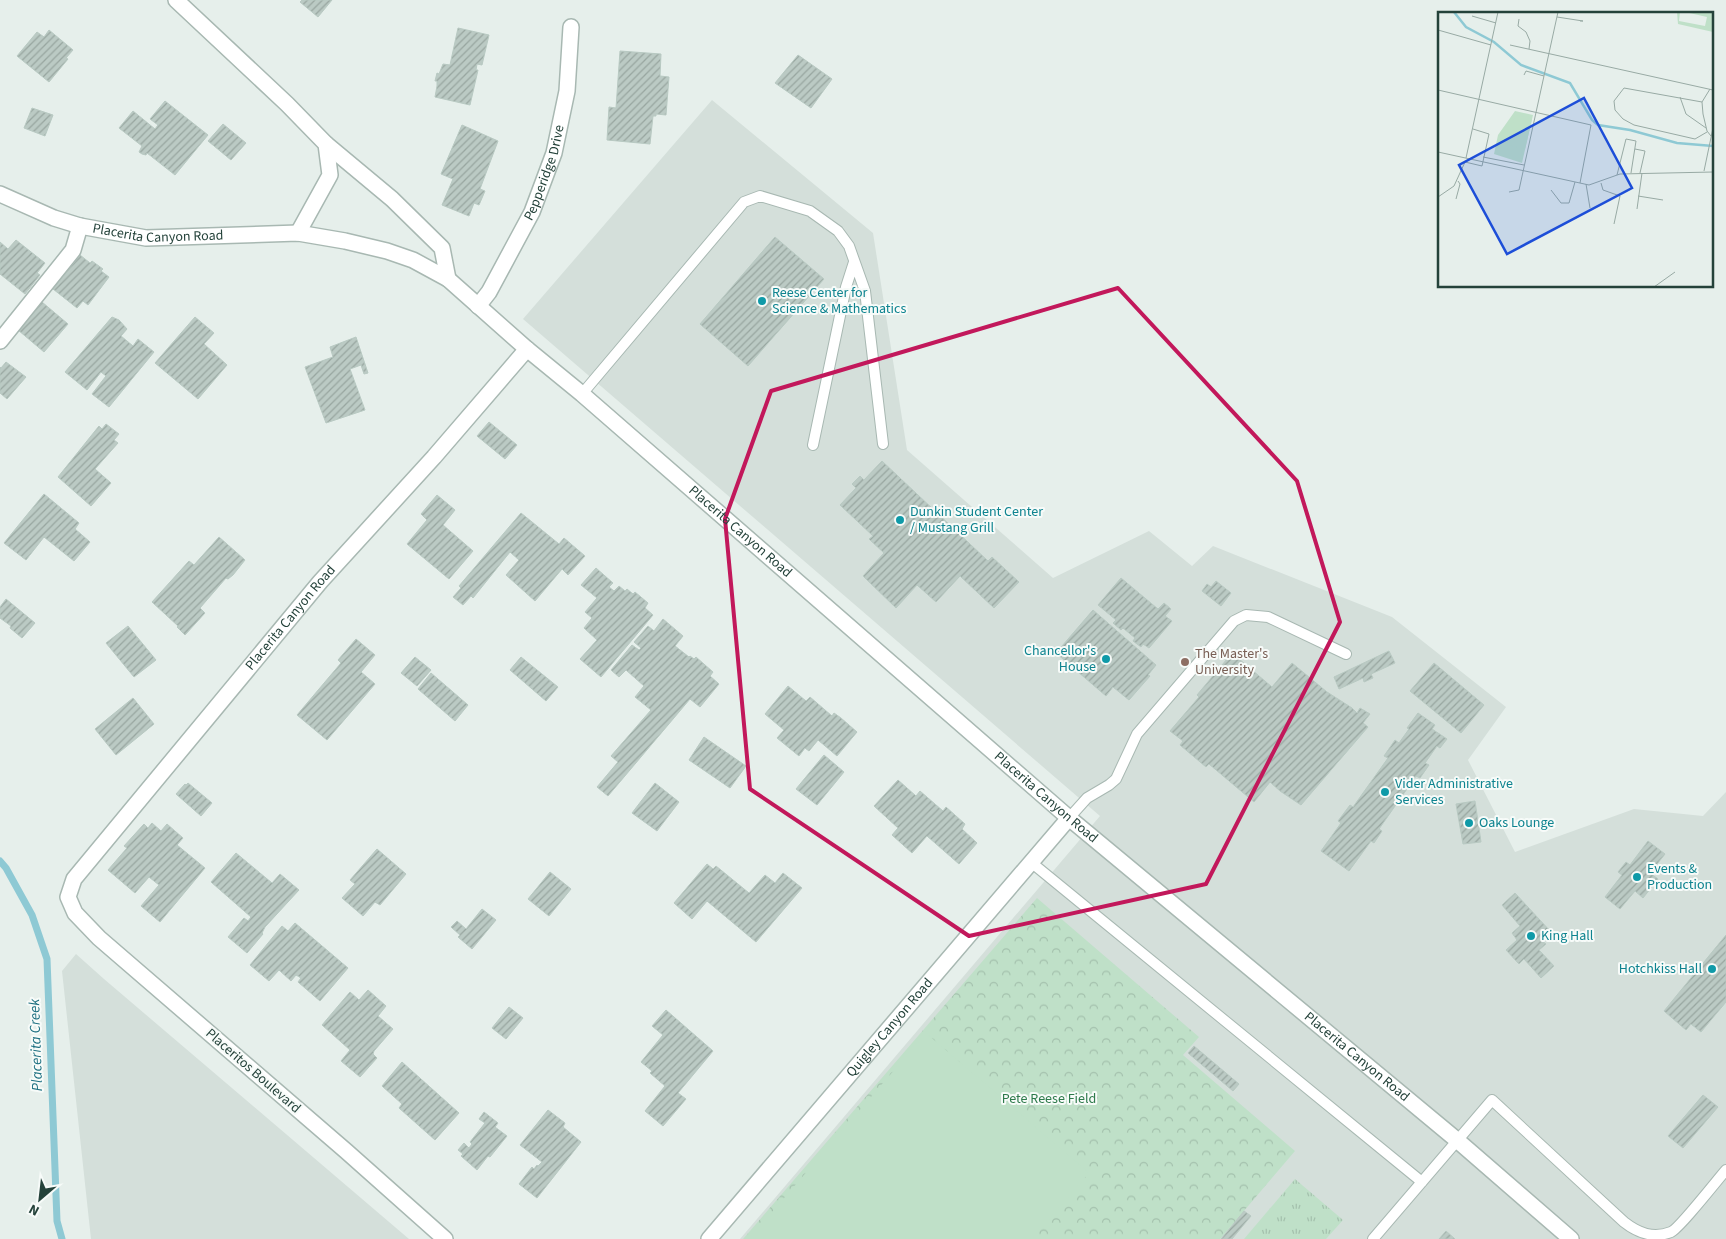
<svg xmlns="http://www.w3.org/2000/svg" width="1726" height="1239" viewBox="0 0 1726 1239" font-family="'Source Sans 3',sans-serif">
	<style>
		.built { fill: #d4dfda }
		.grass { fill: url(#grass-tufts) }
		.forest { fill: url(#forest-crowns) }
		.garden { fill: #bfe0c8 }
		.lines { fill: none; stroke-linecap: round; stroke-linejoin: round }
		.stream { stroke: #8ec9d4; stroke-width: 7 }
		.building { fill: url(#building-hatch); stroke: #b8c9c2 }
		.service-casing { stroke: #a8b8b2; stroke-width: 12 }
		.minor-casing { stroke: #a8b8b2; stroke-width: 18 }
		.service { stroke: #fff; stroke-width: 10 }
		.minor { stroke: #fff; stroke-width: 15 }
		.marked { fill: none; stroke: #c2185b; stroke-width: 4; stroke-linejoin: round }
		.culture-dot { fill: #0f9aa8; stroke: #f7fbf9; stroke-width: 2 }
		.education-dot { fill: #8d6e63; stroke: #f7fbf9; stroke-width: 2 }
		.labels { text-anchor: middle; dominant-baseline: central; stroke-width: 4; stroke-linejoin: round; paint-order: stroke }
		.street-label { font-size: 14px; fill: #24423a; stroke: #f7fbf9 }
		.culture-label { font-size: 14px; fill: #0d838f; stroke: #f7fbf9; text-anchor: start }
		.education-label { font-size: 14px; fill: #785e54; stroke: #f7fbf9; text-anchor: start }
		.park-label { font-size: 14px; fill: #2d7a4b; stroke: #f7fbf9 }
		.water-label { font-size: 15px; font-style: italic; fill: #1c6f80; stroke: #f7fbf9 }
		.inset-river { fill: none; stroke: #8ec9d4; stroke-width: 2.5 }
		.inset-road { fill: none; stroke: #98aaa4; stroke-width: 1 }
		.view { fill: #1d4ed8; fill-opacity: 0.15; stroke: #1d4ed8; stroke-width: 2.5 }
		.inset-edge { fill: none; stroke: #24423a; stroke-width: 2.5 }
	</style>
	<defs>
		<pattern id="grass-tufts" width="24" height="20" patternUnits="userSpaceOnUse" patternTransform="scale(1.25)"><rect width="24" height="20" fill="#bfe0c8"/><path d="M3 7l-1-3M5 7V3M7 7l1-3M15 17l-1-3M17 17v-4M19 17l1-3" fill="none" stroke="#a4c1ad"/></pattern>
		<pattern id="forest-crowns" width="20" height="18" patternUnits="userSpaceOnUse" patternTransform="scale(1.25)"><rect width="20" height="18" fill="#bfe0c8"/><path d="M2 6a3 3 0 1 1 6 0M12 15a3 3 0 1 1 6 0" fill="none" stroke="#a4c1ad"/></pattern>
		<pattern id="building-hatch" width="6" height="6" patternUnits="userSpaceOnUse" patternTransform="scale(1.25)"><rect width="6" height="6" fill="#bbcac4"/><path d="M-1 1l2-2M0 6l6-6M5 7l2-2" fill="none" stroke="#98a6a0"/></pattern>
	</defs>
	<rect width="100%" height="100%" fill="#e6efeb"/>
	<path class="built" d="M712 100 873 233 907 450 1053 578 1149 531 1192 566 1213 546 1392 617 1506 707 1468 760 1515 852 1634 809 1703 816 1726 792V1239H740L1100 816 523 319Z
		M76 954 104 979 409 1239H91L62 971Z"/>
	<path class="grass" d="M1295 1179 1343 1220 1326 1239H1244Z"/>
	<path class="forest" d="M1037 898 1199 1037 1183 1055 1295 1151 1220 1239H743Z"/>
	<path class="garden" d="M926 1033 1089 1173 1032 1239H749Z"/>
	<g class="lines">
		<path class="stream" d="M0 861 6 868 32 915 47 959 57 1221 62 1239"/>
	</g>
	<path class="building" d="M302 0H332L318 17 300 2Z
		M458 28 489 35 482 65 477 64 476 70H478L470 105 435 97 437 86V81H435L437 73 439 74 443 64 450 65Z
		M49 30 73 50 66 58 68 59 49 82 17 56 37 32 44 37Z
		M620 51 661 54 660 76 669 77 666 115 656 114V116H653L650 144 607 140 609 107 616 108Z
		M798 55 832 79 811 108 775 83Z
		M165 101 208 135 175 175 147 153 146 155 142 154 139 152 142 146 119 128 133 111 155 129 158 125 150 119Z
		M32 108 53 115 45 136 24 128Z
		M223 124 246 143 231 160 208 141Z
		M462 125 498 141 480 189 485 191 479 205 474 203 469 216 442 205 453 179 441 174Z
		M775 237 824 279 748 366 700 324Z
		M16 240 45 263 37 273 40 275 25 294 0 274V242L8 249Z
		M80 255 90 263 92 261 103 269 101 271 109 277 88 305 83 301 77 308 53 289Z
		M42 302 68 324 44 352 18 330Z
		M112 317 119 320 127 329 121 336 133 346 138 339 154 352 109 407 92 394 106 376 101 372 87 390 65 372Z
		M195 317 214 333 204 344 227 365 198 399 155 363Z
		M356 337 368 373 364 374 361 365 350 369 365 410 326 423 305 367 333 357 330 347Z
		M6 362 26 377 7 399 0 393V367L1 368Z
		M489 422 517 445 505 459 477 436Z
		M106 424 119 434 114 440 118 443 95 469 111 483 91 506 58 477 99 426 102 429Z
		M882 461 988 561 992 557 1019 582 994 608 960 576 936 602 917 585 896 608 863 576 884 553 869 539 873 536 840 505 856 488 852 484 860 476 864 480Z
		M44 494 79 523 75 529 90 542 74 561 44 537 26 560 4 543Z
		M437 495 455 510 443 525 473 551 449 579 407 544 427 520 421 514Z
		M521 513 559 544 564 538 585 556 568 575 562 569 535 601 506 575 519 560 510 552 473 598 471 596 463 605 453 597 461 588 459 586Z
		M219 537 245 560 233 575 228 579 226 578 200 608 205 613 185 635 177 627 178 626 152 602 189 561 194 565Z
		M596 568 613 583 609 587 614 591 619 586 625 591 627 589 633 594 635 592 648 603 645 608 653 615 601 677 580 659 597 640 584 628 592 618 585 612 597 598 581 585Z
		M1121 578 1158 609 1164 603 1171 609 1165 616 1172 621 1149 648 1143 644 1141 647 1133 641 1135 638 1123 628 1121 630 1113 623 1116 620 1098 605Z
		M1216 581 1231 593 1221 606 1202 591 1207 584 1211 587Z
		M6 599 35 623 22 638 10 628 11 626 0 618V607Z
		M1093 610 1156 665 1148 675 1150 676 1129 700 1113 687 1106 696 1056 653Z
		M663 619 683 636 675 646 689 657 690 656 694 659 696 657 713 672 710 676 719 684 700 707 690 699 608 796 597 787 618 762 611 756 651 710 635 697 644 686 626 670 619 677 611 670 632 645 639 650 641 648 634 642 648 626 654 631Z
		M128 626 156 660 134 677 106 643Z
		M356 639 375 655 361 672 375 684 327 740 297 715 341 663 338 660Z
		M1389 651 1395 663 1371 674 1373 678 1364 682 1363 678 1339 689 1334 677Z
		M1232 653 1272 687 1292 663 1327 692 1352 708 1357 713 1360 708 1370 714 1363 723 1368 727 1301 805 1280 791 1270 782 1254 802 1209 764 1206 767 1180 745 1183 741 1170 731 1199 697 1197 695Z
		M415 657 431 670 417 686 401 673Z
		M521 657 558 687 546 701 510 670Z
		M1434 663 1484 705 1461 733 1410 691Z
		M431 673 468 705 455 721 418 689Z
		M788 686 806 701 810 697 832 716 834 713 841 718 857 732 837 756 818 740 809 751 805 748 799 756 777 738 784 730 765 714Z
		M133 698 154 724 116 755 95 729Z
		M1418 713 1435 725 1432 729 1447 739 1440 748 1437 746 1425 763 1429 765 1420 778 1416 776 1379 829 1382 831 1374 843 1371 841 1349 871 1321 851 1341 823 1338 821 1350 805 1353 807 1388 758 1384 756 1395 740 1399 743 1409 729 1407 728Z
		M704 737 746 766 730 788 689 760Z
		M824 755 844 772 817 805 796 789Z
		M898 780 916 796 920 791 943 811 946 807 965 824 962 829 977 843 959 864 927 836 912 853 892 835 898 828 874 806Z
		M188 783 212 803 201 816 176 794 185 784 186 785Z
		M655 783 679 802 657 831 632 813Z
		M1475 801 1481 842 1463 844 1456 804Z
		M152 823 161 831 167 824 183 838 177 845 205 868 160 922 141 906 159 885 149 877 135 893 108 870 127 848 124 846 144 824 148 828Z
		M1648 841 1665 854 1650 873 1658 879 1643 898 1635 891 1620 909 1605 897 1622 875 1618 872 1626 862 1630 865Z
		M377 849 406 874 380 905 375 902 363 916 342 898 355 884 350 880Z
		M236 853 272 883 280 874 299 890 265 927 262 933 263 934 247 953 228 937 244 918 248 921 251 917 211 882Z
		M707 864 713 869 716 866 749 893 765 875 775 883 783 873 802 888 756 942 707 901 692 919 674 903Z
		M550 872 571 889 549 916 528 899Z
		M1515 893 1551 932 1542 941 1546 944 1539 950 1554 966 1541 978 1524 959 1519 964 1506 950 1517 940 1512 933 1520 926 1502 905Z
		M482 909 496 920 472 949 458 937 460 935 451 927 457 921 466 929Z
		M295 923 348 968 320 1001 298 982 301 978 296 975 291 981 279 970 269 981 250 965 282 926 288 931Z
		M1726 935V1002L1701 1032 1691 1024 1686 1030 1664 1011Z
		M368 990 386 1006 378 1016 393 1029 374 1051 373 1054 377 1058 360 1077 341 1061 350 1050 322 1025 350 992 359 1000Z
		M509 1007 523 1018 506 1039 492 1028Z
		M666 1010 713 1051 678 1093 686 1099 663 1126 645 1111 665 1086 650 1073 652 1071 641 1062 663 1035 652 1026Z
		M1194 1046 1239 1084 1233 1091 1188 1053Z
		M402 1062 459 1113 435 1140 399 1108 402 1104 382 1086Z
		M1703 1095 1718 1107 1683 1148 1668 1136Z
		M548 1110 565 1123 563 1127 581 1142 537 1198 519 1184 532 1167 534 1169 537 1165 538 1166 542 1162 520 1145Z
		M484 1112 498 1123 495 1127 507 1136 490 1157 488 1156 477 1170 461 1156 463 1154 458 1150 464 1143 469 1148 472 1144 470 1142 485 1123 479 1119Z
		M1244 1211 1251 1216 1232 1239H1221Z
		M1446 1231 1455 1239H1439Z"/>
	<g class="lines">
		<defs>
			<path id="service" d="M582 394 744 202 760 196 810 211 838 231 849 246 865 291 883 444
				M813 445 846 287 854 262
				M1069 818 1087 798 1109 785 1116 779 1137 734 1234 621 1246 615 1268 617 1346 654
				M1032 863 1422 1182
				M1373 1239 1492 1100 1624 1222C1638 1233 1653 1239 1671 1232 1679 1229 1718 1179 1726 1170"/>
			<g id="minor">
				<path d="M176 0 287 104 326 144 330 175 298 233"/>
				<path d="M326 144 392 199 442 248 448 279"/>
				<path id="s1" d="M0 194 54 218 80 226 146 238 298 233 345 241 387 251 413 260 448 279 527 349 582 394 1069 818 1458 1141 1571 1239"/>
				<path id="s2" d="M478 306 489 292 532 212 554 153 567 91 571 27"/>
				<path d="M0 341 73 250 80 226"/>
				<path id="s3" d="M445 1239 346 1151 99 938 75 913 68 897 74 879 320 582 434 457 527 349"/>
				<path id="s4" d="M709 1239 1069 818"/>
			</g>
		</defs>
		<use href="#service" class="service-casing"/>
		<use href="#minor" class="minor-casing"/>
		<use href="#service" class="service"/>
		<use href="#minor" class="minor"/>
	</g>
	<path class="marked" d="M1118 288 1297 481 1340 622 1206 884 969 936 750 789 725 519 771 391Z"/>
	<g class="culture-dot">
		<circle cx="762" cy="301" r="5"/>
		<circle cx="900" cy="520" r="5"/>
		<circle cx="1106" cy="659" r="5"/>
		<circle cx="1385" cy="792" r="5"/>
		<circle cx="1469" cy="823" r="5"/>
		<circle cx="1637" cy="877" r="5"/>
		<circle cx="1531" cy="936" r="5"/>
		<circle cx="1712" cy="969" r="5"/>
	</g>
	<circle class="education-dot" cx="1185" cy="662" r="5"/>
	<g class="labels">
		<g class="street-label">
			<text stroke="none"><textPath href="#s2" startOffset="150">Pepperidge Drive</textPath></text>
			<text stroke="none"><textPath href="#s1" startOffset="165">Placerita Canyon Road</textPath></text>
			<text stroke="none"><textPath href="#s1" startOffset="850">Placerita Canyon Road</textPath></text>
			<text stroke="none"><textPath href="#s3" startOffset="869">Placerita Canyon Road</textPath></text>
			<text stroke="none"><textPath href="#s1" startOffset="1255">Placerita Canyon Road</textPath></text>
			<text stroke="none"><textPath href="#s4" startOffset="278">Quigley Canyon Road</textPath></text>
			<text stroke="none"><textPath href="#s1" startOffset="1660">Placerita Canyon Road</textPath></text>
			<text transform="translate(253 1071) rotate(41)">Placeritos Boulevard</text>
		</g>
		<g class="culture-label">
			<text x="772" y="293">Reese Center for<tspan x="772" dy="16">Science &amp; Mathematics</tspan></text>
			<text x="910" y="512">Dunkin Student Center<tspan x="910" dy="16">/ Mustang Grill</tspan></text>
			<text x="1096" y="651" text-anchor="end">Chancellor's<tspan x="1096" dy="16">House</tspan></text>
			<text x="1395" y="784">Vider Administrative<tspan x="1395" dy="16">Services</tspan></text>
			<text x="1479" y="823">Oaks Lounge</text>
			<text x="1647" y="869">Events &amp;<tspan x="1647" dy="16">Production</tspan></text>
			<text x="1541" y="936">King Hall</text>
			<text x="1702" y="969" text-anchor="end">Hotchkiss Hall</text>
		</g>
		<g class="education-label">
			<text x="1195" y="654">The Master's<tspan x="1195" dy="16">University</tspan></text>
		</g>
		<g class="park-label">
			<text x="1049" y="1099">Pete Reese Field</text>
		</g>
		<g class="water-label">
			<text transform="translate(36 1045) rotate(-92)">Placerita Creek</text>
		</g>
	</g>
	<g transform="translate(1438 12)">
		<rect width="275" height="275" fill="#e6efeb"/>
		<path d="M239 0H242L241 9 267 14 269 5 247 0H275V20L240 12ZM77 99 95 103 84 151 56 142 60 123Z" fill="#bfe0c8"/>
		<path d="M77 103 94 107 87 137 70 133Z" fill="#bfe0c8"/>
		<path class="inset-river" d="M16 0 28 15 56 30 83 53 132 71 154 108 160 113 192 118 239 131 275 134"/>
		<path class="inset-road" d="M34 4 58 11M119 5 145 9H142M81 7 80 14 88 20 92 29 91 37M0 18 53 33M72 33 275 78M86 63 88 59 106 64M272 77 264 90 265 102 269 119 273 124M0 78 153 113 142 171M242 85 248 102 268 116M264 90 186 76 176 89 177 98 185 107 196 113 257 127 269 120M197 137 207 139 202 161M0 140 151 173 182 162 275 160M45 145 86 153M28 146 60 0M266 159 275 116M179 163 188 127 198 129 193 161M163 171 165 178 182 184 176 212M148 172 152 196M113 178 123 191H131L137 170M71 180 81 178 120 0M200 184 225 188M0 185 16 174 27 150 44 154 51 122 35 117M18 187 22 172 20 169M199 197 204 161M216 275 237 260"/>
		<path class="view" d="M146 86 194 176 69 242 21 153Z"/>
		<rect width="275" height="275" class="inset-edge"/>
	</g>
	<g transform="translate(40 1199) rotate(208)" stroke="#f7fbf9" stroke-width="4" paint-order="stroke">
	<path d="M0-4L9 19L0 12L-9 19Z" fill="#24423a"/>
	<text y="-8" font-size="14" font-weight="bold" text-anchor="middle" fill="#24423a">N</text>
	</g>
</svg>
